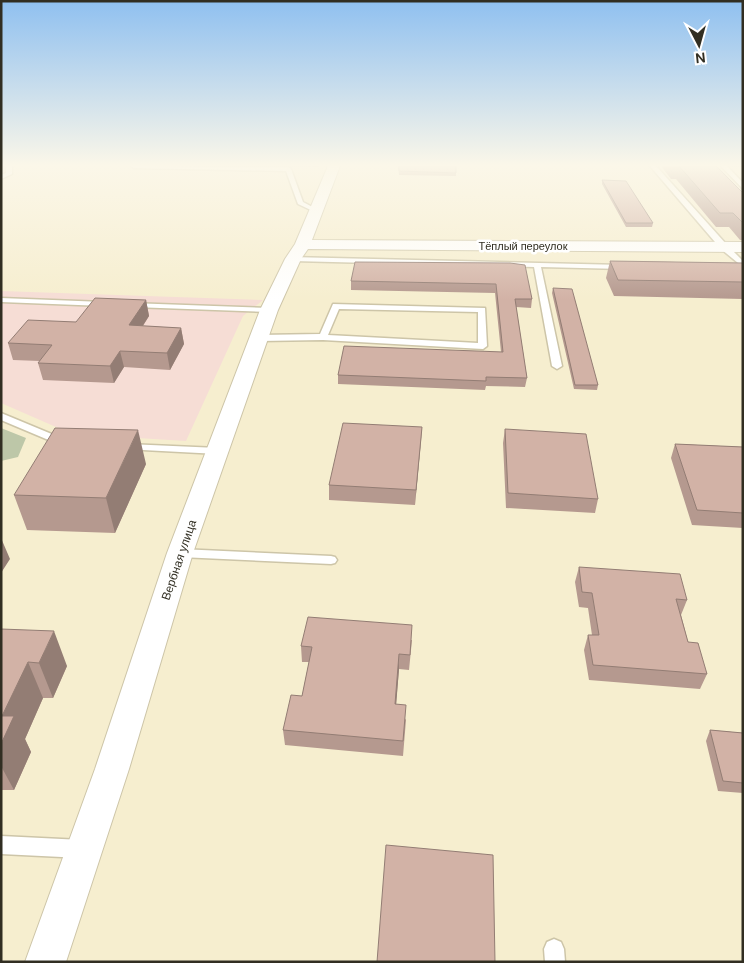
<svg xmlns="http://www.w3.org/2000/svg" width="744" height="963" viewBox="0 0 744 963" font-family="'DM Sans',sans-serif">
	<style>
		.education { fill: #f6ddd5 }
		.green { fill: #bdc7a8 }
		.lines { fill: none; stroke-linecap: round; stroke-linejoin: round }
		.service-casing { stroke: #cdc5a8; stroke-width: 3 }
		.minor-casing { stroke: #cdc5a8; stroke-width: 2 }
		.service { fill: #fff; fill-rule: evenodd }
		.minor { fill: #fff; fill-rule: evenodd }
		.wall { fill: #b5998f }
		.shaded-wall { fill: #937d74 }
		.building { fill: #d2b2a6; stroke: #937d74 }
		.labels { text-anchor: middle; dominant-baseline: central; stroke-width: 5; stroke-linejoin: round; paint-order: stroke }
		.far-street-label { font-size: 11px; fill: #312e22; stroke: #fff }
		.street-label { font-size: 12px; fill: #312e22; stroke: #fff }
	</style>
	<rect width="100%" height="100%" fill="#f6eecf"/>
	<path class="education" d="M1 291 263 300 243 316 186 441 72 434 1 403Z"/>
	<path class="green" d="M1 428 26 438 18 457 1 461Z"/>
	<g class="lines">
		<defs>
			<path id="service" d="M6 166H12V174L1 179V175L6 173Z
				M131 166 288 167 291 169 303 202 320 211 315 212 298 204 286 171 134 168Z
				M650 166H656L727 245 743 261V267L721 249Z
				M721 166H727L743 183V189Z
				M290 257 623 265 627 267 623 269 541 267 562 366 557 369 552 366 534 267 293 261 289 259Z
				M1 298 104 302 108 304 104 306 1 302Z
				M130 303 269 308 273 310 269 312 133 307 129 305Z
				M333 304 485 308 487 346 483 349 323 340 260 341 256 338 260 335 320 334ZM339 309 478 312V343L328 335Z
				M1 413 66 440 67 442 62 445 58 444 1 420Z
				M128 444 218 448 223 451 218 454 124 449 123 447 124 445Z
				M180 549 331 556 335 557 337 560 335 563 331 564 180 557 176 556 174 553 176 550Z
				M1 836 82 840 88 843 91 849 88 855 82 858 1 854Z
				M554 939 561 942 564 949 565 962H545L544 949 547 942Z"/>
			<path id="minor" d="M328 166H340L312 240 743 242V252L308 249 301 259 278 310 193 553 129 769 66 962H25L95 769 167 553 260 310 285 259 295 244Z"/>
		</defs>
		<use href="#service" class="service-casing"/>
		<use href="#minor" class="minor-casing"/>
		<use href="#service" class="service"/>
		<use href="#minor" class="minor"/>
	</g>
	<path class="wall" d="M268 166H320L319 167Z
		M398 166H456V176L399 175Z
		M661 166H720H717L743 193V240H740L729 227H716L676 179H671Z
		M729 166H743V167L730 166Z
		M602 180 653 223 652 227H626L602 184Z
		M610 261 743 263V299L614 296 606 278Z
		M510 263 532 299 531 308 516 307 527 378 525 387 486 386 485 390 338 384V375L501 352 495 293 351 290V281Z
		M553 288 598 385 597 390 574 389 552 293Z
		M146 300 149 316 143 326 181 328 184 344 170 370 124 367 114 383 43 380 38 363 40 361 13 360 8 343Z
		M422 427 415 505 329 500V485Z
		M505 429 598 499 595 513 506 508 503 443Z
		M675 444 743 447V528L692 525 671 458Z
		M146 464 115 533 27 530 14 495Z
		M579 567 687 600 681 615 688 642 707 674 700 689 589 680 584 650 588 635H592L588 608 579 607 575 582Z
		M1 629 67 666 53 698H43L25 739 31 752 14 790H1Z
		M412 640 409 670 399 669 396 704 406 720 403 756 285 745 283 730 302 696 309 662H302L301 646Z
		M710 730 743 733V793L718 791 706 741Z"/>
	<path class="shaded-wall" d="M146 300 149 316 132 342 129 325Z
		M181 328 184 344 170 370 167 353Z
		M120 351 124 367 114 383 110 366Z
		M422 427 421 441 415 505 416 490Z
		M138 430 146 464 115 533 106 498Z
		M1 538 10 559 1 573Z
		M54 631 67 666 53 698 39 663Z
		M399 654V669L395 719V704Z
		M28 662 43 698 25 739 31 752 14 790 1 766 2 716Z"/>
	<path class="building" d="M399 166H456V173L399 171Z
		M679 166H716L743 193V223L733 213H720Z
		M602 180 626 181 653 223H626Z
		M610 261 743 263V282L618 280Z
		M355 262 510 263 525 265 532 299H515L527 378 486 377V381L338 375 344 346 503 352 496 284 351 281Z
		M553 288 572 289 598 385H575Z
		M95 298 146 300 129 325 181 328 167 353 120 351 110 366 38 363 52 345 8 343 28 320 76 322Z
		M343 423 422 427 416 490 329 485Z
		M55 428 138 430 106 498 14 495Z
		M505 429 586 434 598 499 508 493Z
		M675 444 743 447V513L697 510Z
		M579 567 680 574 687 600 676 599 688 642 698 643 707 674 593 665 588 635H599L592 593 582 592Z
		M308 617 412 625 410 655 399 654 395 704 406 705 403 741 283 730 291 695 302 696 312 647 301 646Z
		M1 629 54 631 39 663 28 662 2 716H14L1 744Z
		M710 730 743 733V783L723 781Z
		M386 845 493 855 495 962H377Z"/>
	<linearGradient id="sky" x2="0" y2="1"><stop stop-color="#8fc0f0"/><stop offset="0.55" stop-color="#fbf7e9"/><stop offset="1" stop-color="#fbf7e9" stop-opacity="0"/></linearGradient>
	<rect width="744" height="300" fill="url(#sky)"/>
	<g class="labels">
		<g class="far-street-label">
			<text x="523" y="246">Тёплый переулок</text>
		</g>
		<g class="street-label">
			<text transform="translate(179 560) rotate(-71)">Вербная улица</text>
		</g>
	</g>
	<rect width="744" height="963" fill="none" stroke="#312e22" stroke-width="5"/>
	<g transform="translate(699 45) rotate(174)" stroke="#ffffff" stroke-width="4" paint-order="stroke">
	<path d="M0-4L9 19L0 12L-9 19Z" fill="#312e22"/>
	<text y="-8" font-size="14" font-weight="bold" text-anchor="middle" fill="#312e22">N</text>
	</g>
</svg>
